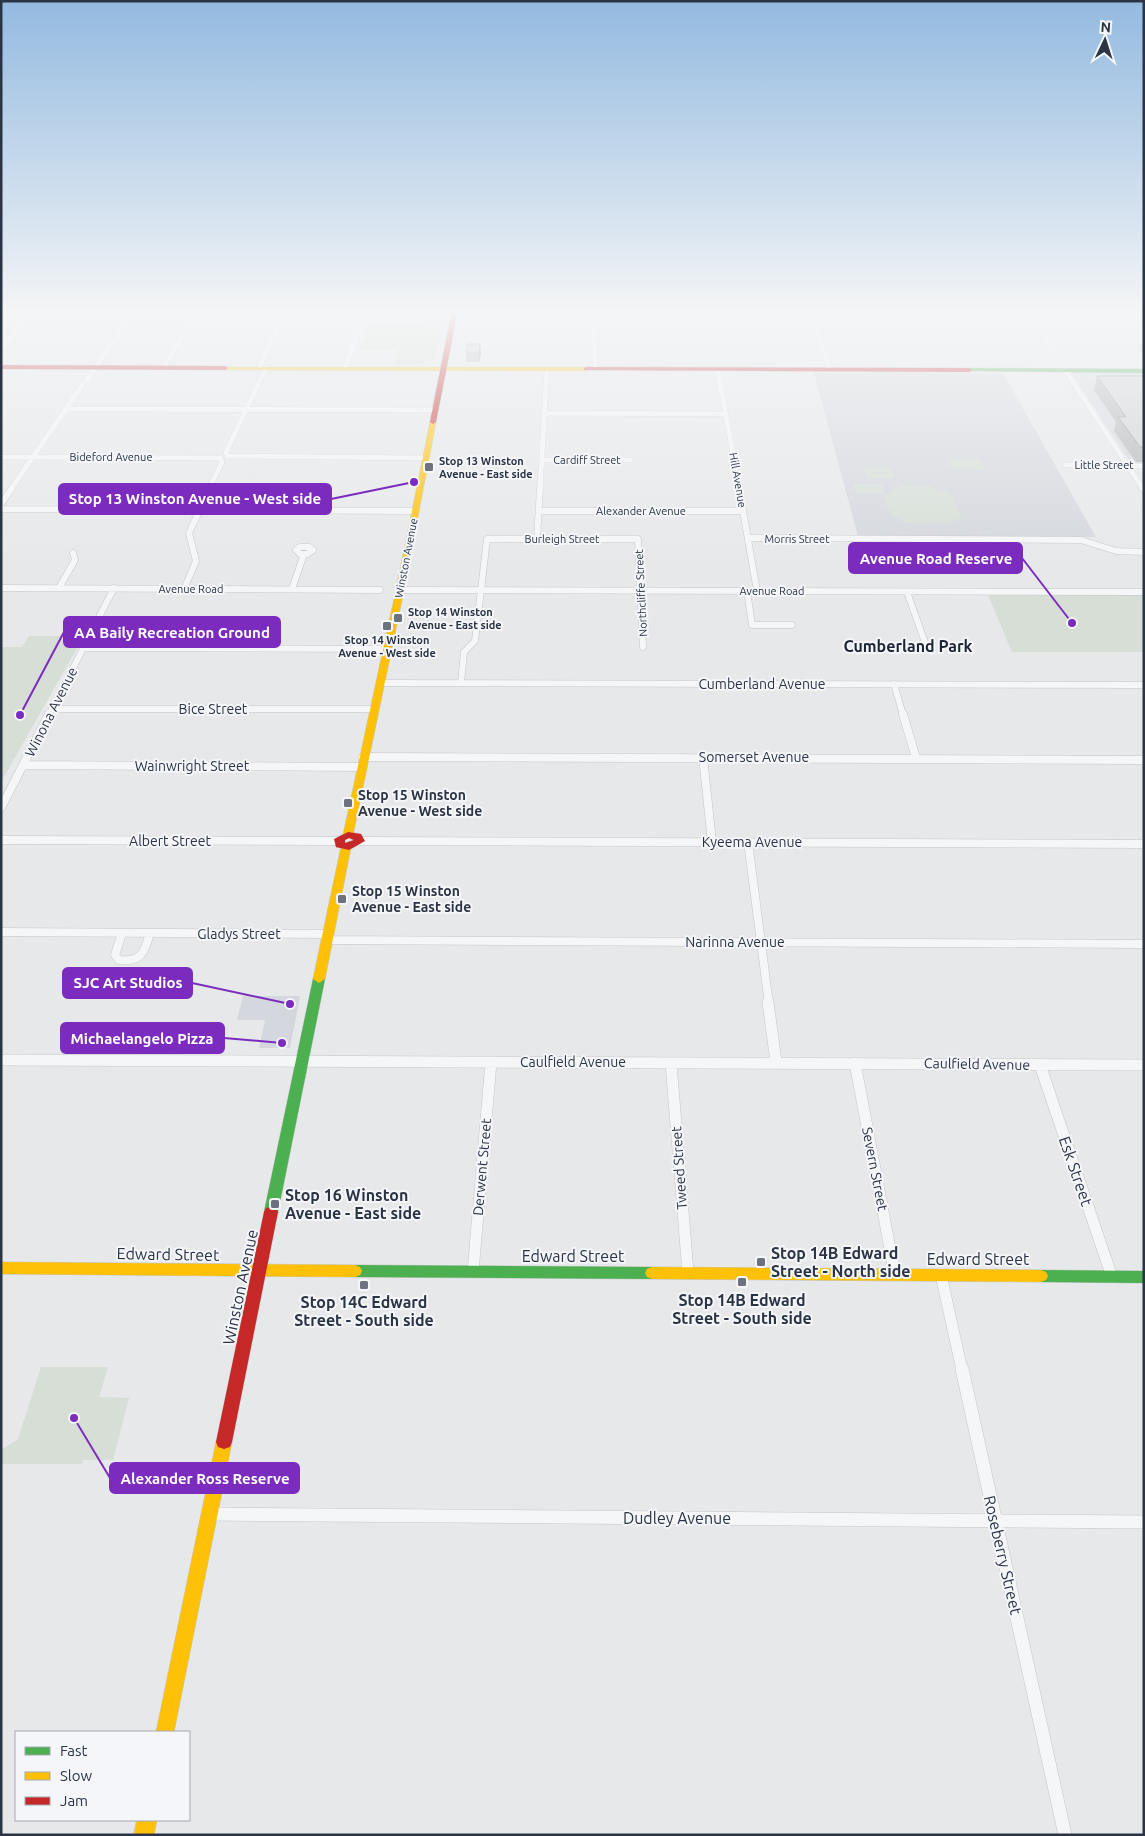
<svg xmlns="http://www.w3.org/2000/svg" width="1145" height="1836" viewBox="0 0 1145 1836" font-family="Ubuntu,sans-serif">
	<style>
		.built { fill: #d4d7dd }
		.green { fill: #d6ded6 }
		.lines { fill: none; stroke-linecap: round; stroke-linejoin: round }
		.street-far4-casing { stroke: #c4c6c8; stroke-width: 5.5 }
		.street-far3-casing { stroke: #c4c6c8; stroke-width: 7 }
		.street-far2-casing { stroke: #c4c6c8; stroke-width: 9 }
		.street-far1-casing { stroke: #c4c6c8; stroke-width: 12 }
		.street-casing { stroke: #c4c6c8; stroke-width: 14 }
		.fast-casing { stroke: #c4c6c8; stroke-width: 1 }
		.slow-casing { stroke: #c4c6c8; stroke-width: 1 }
		.jam-casing { stroke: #c4c6c8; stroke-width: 1 }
		.street-far4 { stroke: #f5f6f7; stroke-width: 5 }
		.street-far3 { stroke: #f5f6f7; stroke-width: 6 }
		.street-far2 { stroke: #f5f6f7; stroke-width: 8 }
		.street-far1 { stroke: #f5f6f7; stroke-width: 11 }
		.street { stroke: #f5f6f7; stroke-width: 13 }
		.fast { fill: #4caf50; fill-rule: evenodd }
		.slow { fill: #ffc107; fill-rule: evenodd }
		.jam { fill: #c62828; fill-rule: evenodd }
		.wall { fill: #b1b3b5 }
		.shaded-wall { fill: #909294 }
		.building { fill: #ced0d3; stroke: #909294 }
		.poi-dot { fill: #6c737f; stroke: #f4f6f9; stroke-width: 2 }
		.labels { text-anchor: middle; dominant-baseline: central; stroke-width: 4; stroke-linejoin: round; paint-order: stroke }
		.far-street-label { font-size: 11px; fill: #2b3445; stroke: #f4f6f9 }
		.far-poi-label { font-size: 11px; font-weight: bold; fill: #2b3445; stroke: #f4f6f9; text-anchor: start }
		.street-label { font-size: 14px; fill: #2b3445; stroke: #f4f6f9 }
		.poi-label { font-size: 14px; font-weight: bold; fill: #2b3445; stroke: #f4f6f9; text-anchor: start }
		.far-district-label { font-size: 16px; font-weight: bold; fill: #1d2536; stroke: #f4f6f9 }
		.near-street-label { font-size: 16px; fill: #2b3445; stroke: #f4f6f9 }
		.near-poi-label { font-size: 16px; font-weight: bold; fill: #2b3445; stroke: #f4f6f9; text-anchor: start }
		.leader { fill: none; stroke: #7b2cbf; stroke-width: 2 }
		.callout-dot { fill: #7b2cbf; stroke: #f4f6f9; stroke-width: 2 }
		.callout { fill: #7b2cbf; stroke: #7b2cbf; stroke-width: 2 }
		.callout-label { font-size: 15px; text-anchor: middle; font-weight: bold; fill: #fff }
	</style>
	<rect width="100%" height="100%" fill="#e6e8ea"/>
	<path class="built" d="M1076 372 1144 373V465L1131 463 1072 374Z
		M814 373H1003L1096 537 858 536Z
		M243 996H300L290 1048H259L265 1020H237Z"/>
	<path class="green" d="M368 326 443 327 434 359 419 364H394L398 349H360Z
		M972 458 980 459 986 470 952 469 947 459Z
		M886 466 891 468 895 478H867L863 468Z
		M853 484H881L885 493H856Z
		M902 485H929L953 496 962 518 946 524 906 523 890 514 884 495Z
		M988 595H1144V652H1012Z
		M29 636H84L1 782V647H22Z
		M41 1367H108L99 1397 129 1398 113 1460H83L82 1464H1V1450L18 1439Z"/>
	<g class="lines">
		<defs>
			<path id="street-far4" d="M594 310 595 366
				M810 310 829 367
				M869 310 876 326
				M1025 310 1049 345
				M191 323 361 325
				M452 325 1144 326
				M504 325 506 310
				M1 349 34 310
				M165 365 199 310
				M260 365 279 324
				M346 366 365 310
				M266 368 226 452 227 456 425 458
				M718 370 739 489
				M1065 370 1143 489
				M87 380 135 310
				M68 409 434 410
				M544 413 726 414
				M1 457 220 458 222 462 209 489
				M542 460H631
				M1065 465 1144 466
				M11 489 83 384
				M540 489 547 369"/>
			<path id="street-far3" d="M739 488 757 591
				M1142 488 1144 490
				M1 504 12 488
				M1 509 415 511
				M539 511H743
				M748 538 1081 540 1116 551 1144 552
				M537 539 540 488
				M300 547H309L313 550 307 554H300L296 550Z
				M1 588 380 590
				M59 588 75 560 73 553
				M184 589 196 561 189 533 210 488
				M292 589 304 554
				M400 590 1144 592
				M747 591 752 625H792
				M907 592 927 648
				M83 648 387 649
				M380 683 1144 685
				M461 683 464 652 475 641 487 539H638L643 647
				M894 684 903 715
				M52 709H374
				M49 715 114 588"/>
			<path id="street-far2" d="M903 714 916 758
				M363 757 1144 760
				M703 757 712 842
				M23 765 361 767
				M1 808 49 714
				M1 840 338 841
				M360 841 1144 844
				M748 842 769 1004
				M1 932 328 934
				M122 933 115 955 119 960C142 962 144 953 150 933
				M327 940 1144 944"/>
			<path id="street-far1" d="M768 1002 776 1062
				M1 1060 1144 1065
				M671 1063 688 1273
				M855 1063 895 1275
				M1040 1065 1112 1277
				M473 1272 491 1062
				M941 1275 962 1370"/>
			<path id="street" d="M962 1369 1065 1835
				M210 1514 1144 1522"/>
			<path id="fast" d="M969 368 1144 369V373L967 371 966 370Z
				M319 975 325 979 278 1212 276 1216 271 1217 266 1216 264 1212 313 979Z
				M355 1265 652 1267 657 1269 659 1273 657 1277 652 1279 355 1277 350 1275 348 1271 350 1267Z
				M1041 1270 1144 1271V1283L1041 1282 1036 1280 1034 1276 1036 1272Z"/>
			<path id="slow" d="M1138 310H1144V315Z
				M223 367H586L589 369 586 371 225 370 222 368Z
				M433 420 436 422 404 590 353 835 348 838 343 835 396 590 430 422Z
				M346 844 351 847 325 979 319 983 313 979 341 847Z
				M1 1262 355 1265 360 1267 362 1271 360 1275 355 1277 1 1274Z
				M652 1267 1041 1270 1046 1272 1048 1276 1046 1280 1041 1282 652 1279 647 1277 645 1273 647 1269Z
				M224 1435 230 1437 232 1442 174 1732H156L216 1442 218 1437Z
				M137 1820H157L154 1835H134Z"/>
			<path id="jam" d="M452 310H458L436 422 433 424 430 422Z
				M1 365 225 366 228 368 225 370 1 369Z
				M586 367 969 368 972 370 969 372 584 370V368Z
				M348 832 361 834 365 841 349 850 336 847 334 839ZM349 838 354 840 345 843V840Z
				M271 1207 276 1208 278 1212 232 1442 230 1447 224 1449 218 1447 216 1442 264 1212 266 1208Z"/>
		</defs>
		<use href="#street-far4" class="street-far4-casing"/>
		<use href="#street-far3" class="street-far3-casing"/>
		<use href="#street-far2" class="street-far2-casing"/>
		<use href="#street-far1" class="street-far1-casing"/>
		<use href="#street" class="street-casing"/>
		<use href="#fast" class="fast-casing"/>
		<use href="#slow" class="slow-casing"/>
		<use href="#jam" class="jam-casing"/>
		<use href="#street-far4" class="street-far4"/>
		<use href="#street-far3" class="street-far3"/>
		<use href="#street-far2" class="street-far2"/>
		<use href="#street-far1" class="street-far1"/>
		<use href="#street" class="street"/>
		<use href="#fast" class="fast"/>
		<use href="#slow" class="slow"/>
		<use href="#jam" class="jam"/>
	</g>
	<path class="wall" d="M1141 343 1144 344V356L1140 350Z
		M480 344 481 354 479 362H466V352Z
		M1097 376H1144V462H1136L1114 431 1116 422 1094 390Z"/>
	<path class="shaded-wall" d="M480 344 481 354 479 362V353Z"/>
	<path class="building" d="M467 344H480L479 353 466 352Z
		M1097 376H1144V447H1140L1118 417H1126Z"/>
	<linearGradient id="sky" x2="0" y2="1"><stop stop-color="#93bae0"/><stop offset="0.55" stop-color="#f4f5f6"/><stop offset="1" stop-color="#f4f5f6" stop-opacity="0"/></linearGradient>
	<rect width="1145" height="567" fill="url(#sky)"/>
	<g class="poi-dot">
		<rect x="424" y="462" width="10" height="10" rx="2.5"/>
		<rect x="393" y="613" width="10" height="10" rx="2.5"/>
		<rect x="382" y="621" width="10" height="10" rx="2.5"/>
		<rect x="343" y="798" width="10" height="10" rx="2.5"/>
		<rect x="337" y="894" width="10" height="10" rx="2.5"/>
		<rect x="270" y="1199" width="10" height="10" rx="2.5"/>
		<rect x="756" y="1257" width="10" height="10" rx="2.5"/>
		<rect x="737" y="1277" width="10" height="10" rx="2.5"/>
		<rect x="359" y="1280" width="10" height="10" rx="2.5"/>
	</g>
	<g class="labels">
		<g class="far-street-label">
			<text x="111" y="457">Bideford Avenue</text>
			<text x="587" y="460">Cardiff Street</text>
			<text x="1104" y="465">Little Street</text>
			<text transform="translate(738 480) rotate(80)">Hill Avenue</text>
			<text x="641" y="511">Alexander Avenue</text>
			<text x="562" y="539">Burleigh Street</text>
			<text x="797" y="539">Morris Street</text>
			<text transform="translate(406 558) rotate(-79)">Winston Avenue</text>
			<text x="191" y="589">Avenue Road</text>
			<text x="772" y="591">Avenue Road</text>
			<text transform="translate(641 593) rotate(-93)">Northcliffe Street</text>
		</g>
		<g class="far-poi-label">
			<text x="439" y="461">Stop 13 Winston<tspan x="439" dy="13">Avenue - East side</tspan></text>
			<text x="408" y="612">Stop 14 Winston<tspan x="408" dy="13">Avenue - East side</tspan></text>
			<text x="387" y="640" text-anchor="middle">Stop 14 Winston<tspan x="387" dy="13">Avenue - West side</tspan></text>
		</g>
		<g class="street-label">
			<text x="762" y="684">Cumberland Avenue</text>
			<text x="213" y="709">Bice Street</text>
			<text transform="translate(51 712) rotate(-63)">Winona Avenue</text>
			<text x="754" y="757">Somerset Avenue</text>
			<text x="192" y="766">Wainwright Street</text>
			<text x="170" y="841">Albert Street</text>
			<text x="752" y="842">Kyeema Avenue</text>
			<text x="239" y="934">Gladys Street</text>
			<text x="735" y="942">Narinna Avenue</text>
			<text x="573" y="1062">Caulfield Avenue</text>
			<text transform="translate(977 1064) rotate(1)">Caulfield Avenue</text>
			<text transform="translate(482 1167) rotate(-85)">Derwent Street</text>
			<text transform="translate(679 1168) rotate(-94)">Tweed Street</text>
			<text transform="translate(875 1169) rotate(79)">Severn Street</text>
		</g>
		<g class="poi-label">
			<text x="358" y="795">Stop 15 Winston<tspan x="358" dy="16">Avenue - West side</tspan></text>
			<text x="352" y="891">Stop 15 Winston<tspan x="352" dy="16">Avenue - East side</tspan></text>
		</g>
		<g class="far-district-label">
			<text x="908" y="646">Cumberland Park</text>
		</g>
		<g class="near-street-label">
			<text transform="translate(1076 1171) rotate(71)">Esk Street</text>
			<text transform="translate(168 1254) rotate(1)">Edward Street</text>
			<text x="573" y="1256">Edward Street</text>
			<text x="978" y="1259">Edward Street</text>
			<text transform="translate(240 1287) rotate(-78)">Winston Avenue</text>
			<text x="677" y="1518">Dudley Avenue</text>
			<text transform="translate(1003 1555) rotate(77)">Roseberry Street</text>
		</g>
		<g class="near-poi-label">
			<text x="285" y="1195">Stop 16 Winston<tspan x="285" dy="18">Avenue - East side</tspan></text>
			<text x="771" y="1253">Stop 14B Edward<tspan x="771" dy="18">Street - North side</tspan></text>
			<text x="742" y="1300" text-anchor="middle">Stop 14B Edward<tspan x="742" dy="18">Street - South side</tspan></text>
			<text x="364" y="1302" text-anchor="middle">Stop 14C Edward<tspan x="364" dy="18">Street - South side</tspan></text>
		</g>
	</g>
	<path class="leader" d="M414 482L331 499M1072 623L1022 558M20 715L64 632M290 1004L192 983M282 1043L224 1038M74 1418L110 1478"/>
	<g class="callout-dot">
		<circle cx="414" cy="482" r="5"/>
		<circle cx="1072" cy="623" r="5"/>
		<circle cx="20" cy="715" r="5"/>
		<circle cx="290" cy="1004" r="5"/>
		<circle cx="282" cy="1043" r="5"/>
		<circle cx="74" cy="1418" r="5"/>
	</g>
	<g class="callout">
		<rect x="59" y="484" width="272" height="30" rx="5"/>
		<rect x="849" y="543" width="173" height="30" rx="5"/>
		<rect x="64" y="617" width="216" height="30" rx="5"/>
		<rect x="63" y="968" width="129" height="30" rx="5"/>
		<rect x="61" y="1023" width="163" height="30" rx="5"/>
		<rect x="110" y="1463" width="189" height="30" rx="5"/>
	</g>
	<g class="callout-label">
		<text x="195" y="504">Stop 13 Winston Avenue - West side</text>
		<text x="936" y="564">Avenue Road Reserve</text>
		<text x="172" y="638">AA Baily Recreation Ground</text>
		<text x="128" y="988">SJC Art Studios</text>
		<text x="142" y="1044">Michaelangelo Pizza</text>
		<text x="205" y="1484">Alexander Ross Reserve</text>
	</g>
	<rect width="1145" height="1836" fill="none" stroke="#2b3445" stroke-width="5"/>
	<rect x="15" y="1731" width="175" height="90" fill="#f4f6f9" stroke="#a4a8b1"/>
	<rect x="25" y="1747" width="25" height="8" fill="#4caf50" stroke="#a4a8b1"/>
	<text x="60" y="1756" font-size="15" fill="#2b3445">Fast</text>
	<rect x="25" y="1772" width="25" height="8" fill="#ffc107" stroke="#a4a8b1"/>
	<text x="60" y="1781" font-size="15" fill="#2b3445">Slow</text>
	<rect x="25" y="1797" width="25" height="8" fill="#c62828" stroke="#a4a8b1"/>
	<text x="60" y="1806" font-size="15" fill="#2b3445">Jam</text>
	<g transform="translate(1105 40) rotate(4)" stroke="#f4f6f9" stroke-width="4" paint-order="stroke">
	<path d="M0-4L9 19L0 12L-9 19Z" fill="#2b3445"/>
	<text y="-8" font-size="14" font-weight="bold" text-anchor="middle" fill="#2b3445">N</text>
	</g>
</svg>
